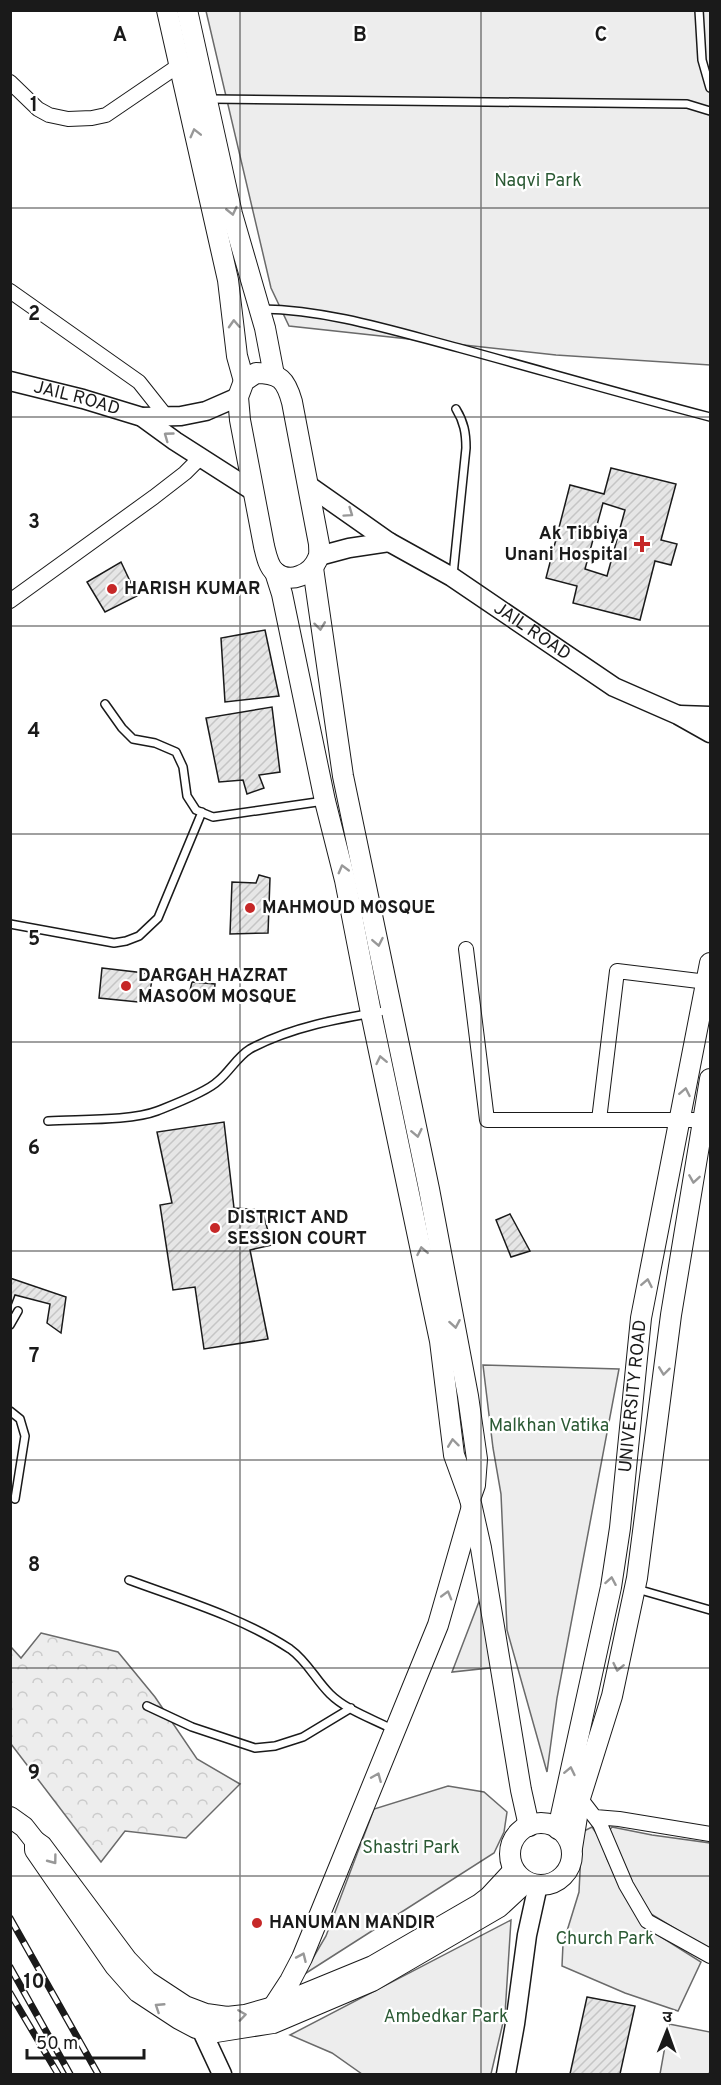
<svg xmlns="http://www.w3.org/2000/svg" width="721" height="2085" viewBox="0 0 721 2085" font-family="Overpass,'Noto Sans Devanagari',sans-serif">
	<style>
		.green { fill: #ededed; stroke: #6a6a6a; stroke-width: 1.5 }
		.forest { fill: url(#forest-crowns); stroke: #6a6a6a; stroke-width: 1.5 }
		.building { fill: url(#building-hatch); stroke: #1a1a1a; stroke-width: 1.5; fill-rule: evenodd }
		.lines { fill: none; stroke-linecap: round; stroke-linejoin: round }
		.service-casing { stroke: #1a1a1a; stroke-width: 10 }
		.minor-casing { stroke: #1a1a1a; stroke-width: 16 }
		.tertiary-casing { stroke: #1a1a1a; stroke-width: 21 }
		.secondary-casing { stroke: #1a1a1a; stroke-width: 22 }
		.service { stroke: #fff; stroke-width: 7 }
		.minor { stroke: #fff; stroke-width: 14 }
		.tertiary { stroke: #fff; stroke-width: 18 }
		.secondary { stroke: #fff; stroke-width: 20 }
		.rail-casing { stroke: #1a1a1a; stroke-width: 7 }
		.rail { stroke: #fff; stroke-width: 4.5; stroke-dasharray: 14; stroke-linecap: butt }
		.oneway { stroke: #989898 }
		.grid { fill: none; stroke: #1a1a1a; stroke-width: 1.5; stroke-opacity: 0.55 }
		.poi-dot { fill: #c62828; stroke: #fff; stroke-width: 2 }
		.labels { text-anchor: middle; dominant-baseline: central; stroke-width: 4.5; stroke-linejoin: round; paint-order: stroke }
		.park-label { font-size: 18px; fill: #2b5a34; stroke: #fff }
		.street-label { font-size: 18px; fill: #1a1a1a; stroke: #fff }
		.poi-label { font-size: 18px; font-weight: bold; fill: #1a1a1a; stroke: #fff; text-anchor: start }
		.grid-label { font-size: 20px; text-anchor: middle; font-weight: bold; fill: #1a1a1a; stroke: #fff; stroke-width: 4.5; stroke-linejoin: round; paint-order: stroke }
	</style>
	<defs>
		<pattern id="forest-crowns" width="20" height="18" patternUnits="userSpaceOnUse" patternTransform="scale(1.5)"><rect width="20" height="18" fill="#ededed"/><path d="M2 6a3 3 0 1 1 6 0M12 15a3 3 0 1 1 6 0" fill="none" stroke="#cbcbcb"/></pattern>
		<pattern id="building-hatch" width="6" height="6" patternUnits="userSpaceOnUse" patternTransform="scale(1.5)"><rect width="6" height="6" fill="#e6e6e6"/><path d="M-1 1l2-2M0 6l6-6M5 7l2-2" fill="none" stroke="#c5c5c5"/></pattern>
	</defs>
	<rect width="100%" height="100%" fill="#fff"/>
	<path class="green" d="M206 11H710V365L556 355 289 326 271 288Z
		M483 1365 619 1369 557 1698 547 1772 507 1630 501 1494 493 1448Z
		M480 1599 498 1667 452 1672Z
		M448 1786 484 1792 507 1812 504 1832 494 1853 303 1975 326 1936 374 1809Z
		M592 1827 601 1840 607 1859 642 1925 701 1962 678 2011 625 1993 562 1966 563 1944 579 1892 582 1832Z
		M612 1827 652 1835 710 1843V1950L651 1914 631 1882 607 1833Z
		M511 1920 505 2014 491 2074H362L332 2053 290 2035Z
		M669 2024 710 2032V2071L709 2074H660Z"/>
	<path class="forest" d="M41 1633 118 1652 155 1697 197 1759 240 1784 186 1838 125 1831 101 1862 11 1744V1647L21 1658Z"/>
	<path class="building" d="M611 468 676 484 661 540 677 544 671 565 655 561 640 620 573 603 577 586 546 578 570 485 604 494ZM603 503 625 510 607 576 585 569Z
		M121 562 137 596 105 612 87 582Z
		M265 630 279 696 225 702 221 638Z
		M272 707 280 772 259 775 264 788 247 794 243 780 219 782 206 718Z
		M259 875 270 878 268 933 230 934 232 882 256 883Z
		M102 968 153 974 148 1003 99 998Z
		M192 982 215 984 213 1003 188 999Z
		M224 1122 234 1208 262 1210 272 1245 250 1250 268 1339 204 1349 195 1287 173 1290 160 1205 172 1203 157 1132Z
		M510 1214 530 1251 511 1257 496 1220Z
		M10 1278 66 1297 61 1333 47 1323 50 1304 15 1295 10 1308Z
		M587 1997 635 2006 620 2074H570Z"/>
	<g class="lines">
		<defs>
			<path id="service" d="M699 10 702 60 710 88
				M210 99 687 104 710 111
				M262 309C329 310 394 331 459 348 543 371 626 395 710 417
				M453 575 466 448C466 433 464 422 456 409
				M105 704 122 728 133 739 155 743 176 752 183 767 187 796 196 810 213 817 324 801
				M10 924 114 943 126 941 139 936 158 918 202 812
				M48 1121C78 1119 131 1121 157 1111 172 1105 207 1092 218 1081 230 1071 237 1057 250 1049 293 1026 343 1018 390 1010
				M10 1325 18 1311
				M10 1411 20 1419 25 1436 15 1499
				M129 1580C183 1600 241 1617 290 1649 307 1661 315 1679 330 1694 346 1710 373 1719 394 1730
				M637 1589 710 1610
				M147 1706 192 1727 255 1748 275 1746 303 1737 351 1708"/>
			<path id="minor" d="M10 82 38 109 49 115 68 119 92 118 106 115 178 66
				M10 291 139 382 166 416
				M10 601 154 497 185 473 200 458
				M466 949 487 1120H704
				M599 1120 617 971 707 982
				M580 1798 600 1824 626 1885 647 1921 710 1956
				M595 1817 619 1819 710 1834"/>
			<g id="tertiary">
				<path id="s1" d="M10 381 83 399 142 417 175 441 253 491"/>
				<path d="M142 417 181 416 206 411 238 397"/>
				<path id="s2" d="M308 485 389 542 452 577 614 687 678 715 710 733"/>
				<path d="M319 556 349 548 389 542"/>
				<path d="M680 715 710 716"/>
				<path d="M201 2029 222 2074"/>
				<path d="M506 2074 515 2024 527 1935 538 1885"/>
			</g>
			<g id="secondary">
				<path d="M167 10 228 280 237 356 244 381"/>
				<path d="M187 10 232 214 265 328 274 375"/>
				<path d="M256 373C280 373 286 380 292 402L319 544C319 548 320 554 318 558 312 574 290 585 275 572 268 566 266 554 264 546L240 420 238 397 244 381Z"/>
				<path d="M313 568 343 776 429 1189 468 1396 477 1459 475 1485 470 1499"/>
				<path d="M275 572 282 594 325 801 345 880 371 1013 440 1341 454 1455 470 1499 481 1548 521 1790 529 1826"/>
				<path d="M10 1817 24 1827 35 1841"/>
				<circle cx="541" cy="1854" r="31"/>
				<path id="s3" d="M558 1829 611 1587 620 1528 641 1318 710 963"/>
				<path d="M572 1848 580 1798 612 1696 637 1578 671 1315 710 1079"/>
				<path d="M514 1870 489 1897 480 1904 373 1966 273 2007 245 2015 227 2017 206 2014 185 2006 147 1981 127 1960 42 1846 35 1841V1850L115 1966 138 1992 179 2019 196 2028 216 2032 273 2023 372 1981 499 1907 526 1882"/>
				<path d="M273 2007 290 1981 302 1958 438 1625 471 1510"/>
			</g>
		</defs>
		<use href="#service" class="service-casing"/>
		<use href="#minor" class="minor-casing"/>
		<use href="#tertiary" class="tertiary-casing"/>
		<use href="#secondary" class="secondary-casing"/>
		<use href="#service" class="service"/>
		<use href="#minor" class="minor"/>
		<use href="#tertiary" class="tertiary"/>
		<use href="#secondary" class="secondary"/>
		<defs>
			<path id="rail" d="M10 1918 98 2074
				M10 1967 70 2074
				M10 1993 58 2074"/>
		</defs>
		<use href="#rail" class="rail-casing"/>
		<use href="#rail" class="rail"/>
	</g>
	<defs><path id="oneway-chevron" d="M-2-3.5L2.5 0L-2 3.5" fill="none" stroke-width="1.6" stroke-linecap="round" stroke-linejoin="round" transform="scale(1.5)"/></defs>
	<g class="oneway">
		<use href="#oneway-chevron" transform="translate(195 133) rotate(-104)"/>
		<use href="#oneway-chevron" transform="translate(232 211) rotate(77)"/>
		<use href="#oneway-chevron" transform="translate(234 324) rotate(-93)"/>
		<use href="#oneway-chevron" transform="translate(168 436) rotate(-144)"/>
		<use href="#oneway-chevron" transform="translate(349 513) rotate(35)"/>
		<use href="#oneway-chevron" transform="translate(320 626) rotate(83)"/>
		<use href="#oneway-chevron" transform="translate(343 869) rotate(-105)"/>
		<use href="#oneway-chevron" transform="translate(378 942) rotate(79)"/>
		<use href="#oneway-chevron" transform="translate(381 1060) rotate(-102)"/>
		<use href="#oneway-chevron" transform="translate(685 1092) rotate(-79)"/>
		<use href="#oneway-chevron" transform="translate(417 1133) rotate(78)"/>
		<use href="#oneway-chevron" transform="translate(694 1179) rotate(99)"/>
		<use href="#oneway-chevron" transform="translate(422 1251) rotate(-101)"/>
		<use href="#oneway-chevron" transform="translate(647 1283) rotate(-79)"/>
		<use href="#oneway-chevron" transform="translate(455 1324) rotate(80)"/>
		<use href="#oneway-chevron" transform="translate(664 1371) rotate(97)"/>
		<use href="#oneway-chevron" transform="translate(453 1443) rotate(-97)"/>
		<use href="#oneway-chevron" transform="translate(611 1581) rotate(-80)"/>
		<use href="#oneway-chevron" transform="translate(447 1595) rotate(-74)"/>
		<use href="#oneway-chevron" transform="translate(618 1667) rotate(102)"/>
		<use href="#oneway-chevron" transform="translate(570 1771) rotate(-78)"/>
		<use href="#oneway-chevron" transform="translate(377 1777) rotate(-67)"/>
		<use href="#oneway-chevron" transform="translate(53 1860) rotate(53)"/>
		<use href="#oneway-chevron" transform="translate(302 1957) rotate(-66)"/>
		<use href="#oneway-chevron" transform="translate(159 2007) rotate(-147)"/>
		<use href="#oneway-chevron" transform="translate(242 2015) rotate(-8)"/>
	</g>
	<path class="grid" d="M240 10V2074M481 10V2074M10 208H710M10 417H710M10 626H710M10 834H710M10 1042H710M10 1251H710M10 1460H710M10 1668H710M10 1876H710"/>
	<g class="poi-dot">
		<path d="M639 535h6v6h6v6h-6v6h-6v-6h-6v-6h6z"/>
		<circle cx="112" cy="589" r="6"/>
		<circle cx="250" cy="908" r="6"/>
		<circle cx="126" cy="986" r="6"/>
		<circle cx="215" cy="1228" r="6"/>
		<circle cx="257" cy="1923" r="6"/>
	</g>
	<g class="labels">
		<g class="park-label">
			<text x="538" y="181">Naqvi Park</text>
			<text x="549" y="1426">Malkhan Vatika</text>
			<text x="411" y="1848">Shastri Park</text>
			<text x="605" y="1939">Church Park</text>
			<text x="446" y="2017">Ambedkar Park</text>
		</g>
		<g class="street-label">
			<text stroke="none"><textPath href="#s1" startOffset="69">JAIL ROAD</textPath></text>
			<text stroke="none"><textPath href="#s2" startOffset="268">JAIL ROAD</textPath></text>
			<text stroke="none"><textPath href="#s3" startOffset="440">UNIVERSITY ROAD</textPath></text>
		</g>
		<g class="poi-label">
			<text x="628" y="534" text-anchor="end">Ak Tibbiya<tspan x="628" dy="21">Unani Hospital</tspan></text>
			<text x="124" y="589">HARISH KUMAR</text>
			<text x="262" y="908">MAHMOUD MOSQUE</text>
			<text x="138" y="976">DARGAH HAZRAT<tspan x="138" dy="21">MASOOM MOSQUE</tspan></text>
			<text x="227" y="1218">DISTRICT AND<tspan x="227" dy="21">SESSION COURT</tspan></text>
			<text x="269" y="1923">HANUMAN MANDIR</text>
		</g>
	</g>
	<g class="grid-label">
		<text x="120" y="41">A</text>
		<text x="360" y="41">B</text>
		<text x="601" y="41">C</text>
		<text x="34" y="111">1</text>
		<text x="34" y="320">2</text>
		<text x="34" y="528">3</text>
		<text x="34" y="737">4</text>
		<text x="34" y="945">5</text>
		<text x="34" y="1154">6</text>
		<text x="34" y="1362">7</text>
		<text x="34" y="1571">8</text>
		<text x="34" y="1779">9</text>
		<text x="34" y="1988">10</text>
	</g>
	<rect width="721" height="2085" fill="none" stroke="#1a1a1a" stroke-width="24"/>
	<g transform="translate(667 2031) rotate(1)" stroke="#ffffff" stroke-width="4.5" paint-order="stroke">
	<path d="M0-4.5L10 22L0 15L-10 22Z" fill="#1a1a1a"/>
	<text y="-9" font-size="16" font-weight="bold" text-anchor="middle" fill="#1a1a1a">उ</text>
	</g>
	<path d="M27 2049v9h117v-9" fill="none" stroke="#1a1a1a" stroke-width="3"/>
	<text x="36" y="2049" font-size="18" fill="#1a1a1a" stroke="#ffffff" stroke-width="4.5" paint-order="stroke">50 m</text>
</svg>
